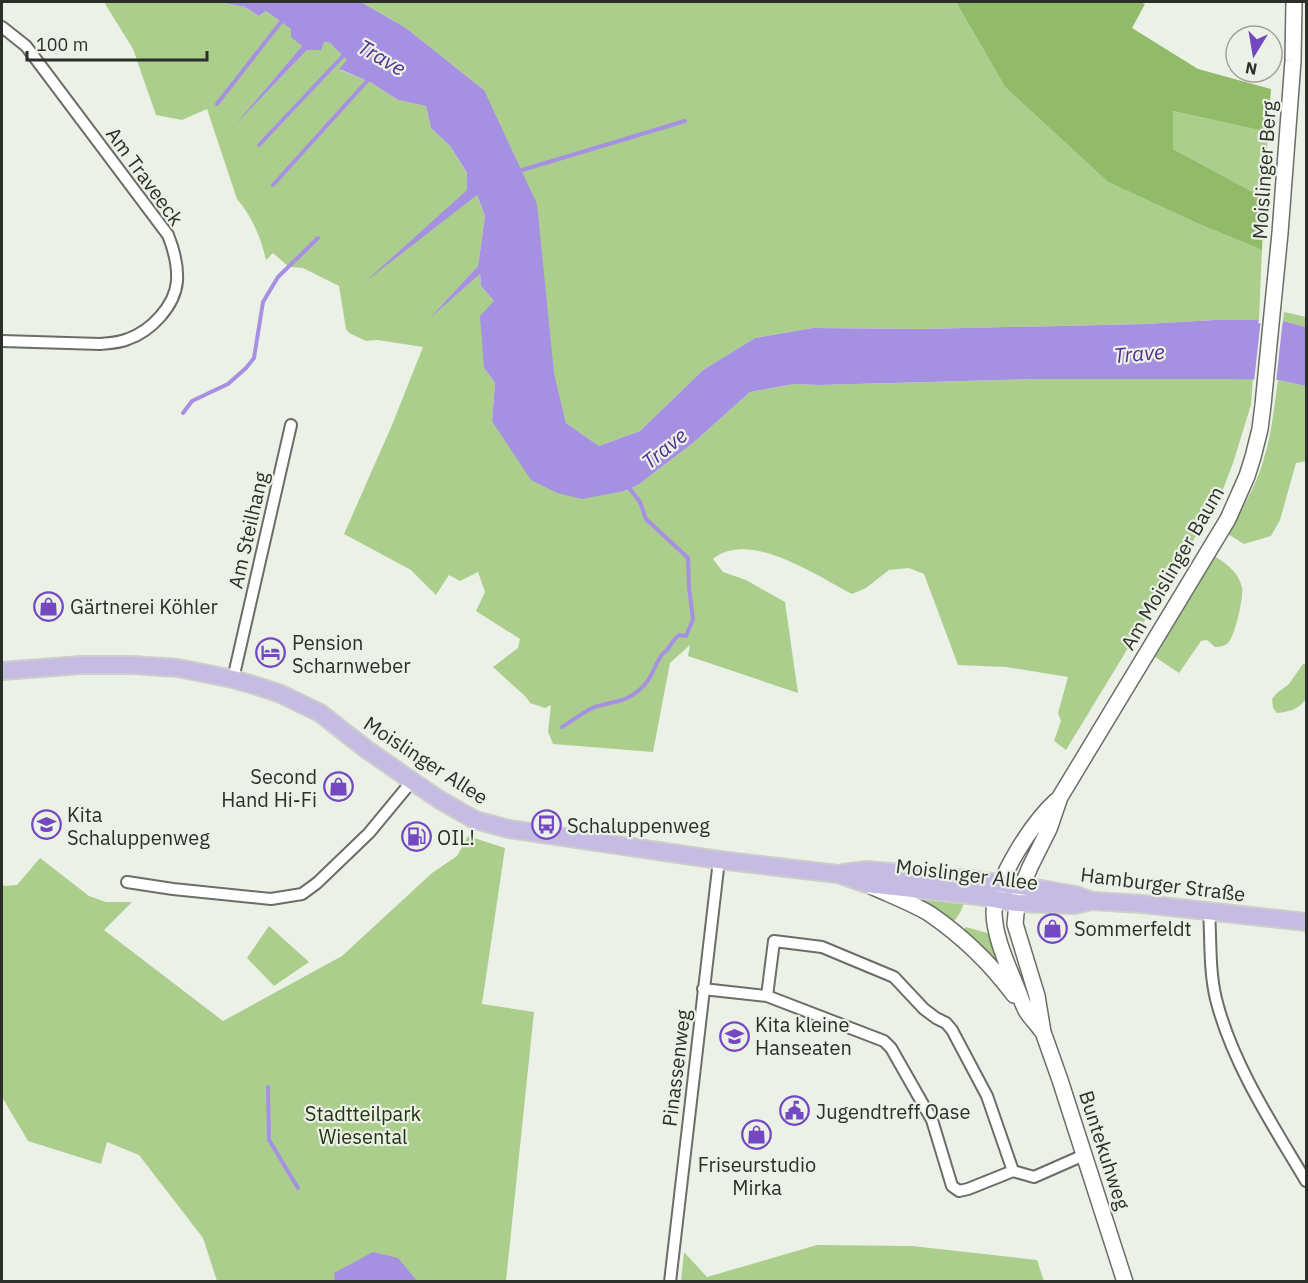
<svg xmlns="http://www.w3.org/2000/svg" width="1308" height="1283" viewBox="0 0 1308 1283" font-family="'IBM Plex Sans',sans-serif">
	<style>
		.green { fill: #acce8d }
		.forest { fill: #91bb68 }
		.water { fill: #a690e2 }
		.pier { fill: #ecf1e7 }
		.lines { fill: none; stroke-linecap: round; stroke-linejoin: round }
		.stream { stroke: #a690e2; stroke-width: 4 }
		.minor-casing { stroke: #6a6e66; stroke-width: 14 }
		.secondary-casing { stroke: #6a6e66; stroke-width: 18 }
		.primary-casing { stroke: #cccdcc; stroke-width: 20 }
		.minor { stroke: #fff; stroke-width: 10 }
		.secondary { stroke: #fff; stroke-width: 15 }
		.primary { stroke: #c5bbe3; stroke-width: 16 }
		.labels { text-anchor: middle; dominant-baseline: central; stroke-width: 4.5; stroke-linejoin: round; paint-order: stroke }
		.street-label { font-size: 20px; fill: #2c2e2a; stroke: #ecf1e7 }
		.poi-label { font-size: 20px; fill: #2c2e2a; stroke: #ecf1e7; text-anchor: start }
		.park-label { font-size: 20px; fill: #233310; stroke: #ecf1e7 }
		.water-label { font-size: 21px; font-style: italic; fill: #512f8e; stroke: #ecf1e7 }
	</style>
	<rect width="100%" height="100%" fill="#ecf1e7"/>
	<path class="green" d="M104 2H218L245 7 259 16 266 11 291 29 302 46 245 114 307 50 324 42 330 43 348 60 340 70 370 82 398 100 426 106 431 128 450 146 472 182 485 216 478 266 436 312 480 274 481 286 494 301 484 368 495 383 492 421 624 491 638 485 693 443 750 392 794 384 820 385 1038 379H1253L1251 405 1233 463 1222 492 1178 566 1066 750 1054 741 1061 721 1058 713 1068 677 1006 667 958 665 924 574 909 568 889 570 866 588 852 594C817 576 749 529 713 559L723 572 746 580 785 602 798 693 688 656 690 645 670 663 653 752 553 744 548 732 551 705 545 708 530 703 526 697 493 667 518 648 520 639 476 611 485 592 478 572 460 581 449 575 436 595 411 570 344 534 392 425 423 347 378 340 366 341 349 333 346 329 339 286 303 268 289 267 273 253 266 260C261 238 252 216 237 199L207 109 182 120 156 115 133 49Z
		M361 2H956L1005 87 1108 182 1199 224 1262 250 1259 320H1214L1146 324 922 329 813 328 755 338 703 370 640 431 599 446 566 423 484 90 406 28Z
		M1173 111 1268 132 1264 198 1173 149Z
		M1284 312 1306 317V327L1283 321Z
		M1278 380 1306 386V461L1296 463 1280 520 1271 536 1244 544 1228 534C1241 510 1257 485 1264 458 1272 433 1274 406 1278 380Z
		M1214 556C1225 562 1239 573 1242 587 1244 596 1235 636 1228 643 1225 646 1219 647 1215 647L1207 640 1201 641 1179 673 1155 657Z
		M1303 664H1306V699C1299 709 1289 712 1277 713L1273 708 1272 699 1277 693 1289 684Z
		M468 836 505 848 482 1004 534 1012 506 1281H217L203 1238 139 1155 107 1142 101 1164 28 1141 2 1097V886L17 885 40 858 89 896 106 902H132L104 930 223 1021 342 956 432 873 457 856Z
		M911 897 964 903 961 911 953 923Z
		M269 926 309 962 274 986 247 958Z
		M966 927 991 934 1001 966 962 931Z
		M817 1245 912 1246 1037 1260 1044 1281H681L684 1252 707 1277Z"/>
	<path class="forest" d="M956 2H1139L1145 4 1132 28 1198 69 1271 89 1268 132 1173 111V149L1264 198 1262 250 1199 224 1108 182 1005 87Z"/>
	<path class="water" d="M218 2H361L406 28 484 90 537 204 554 373 566 423 599 446 640 431 703 370 755 338 813 328 922 329 1146 324 1214 320H1259L1258 323 1282 325 1283 321 1306 327V386L1278 380 1230 379H1038L820 385 794 384 750 392 693 443 638 485 624 491 582 499 557 493 531 480 492 421 495 383 484 368 480 316 494 301 481 286 480 274 430 318 478 266 485 216 477 195 365 282 467 190V173L450 146 431 128 426 106 398 100 370 82 339 69 347 60 330 43 324 42 321 50H307L235 125 302 46 291 37V29L266 11 259 16 245 7Z
		M373 1252 398 1258 417 1281H335L334 1273Z"/>
	<path class="pier" d="M1261 318 1262 321 1280 322 1283 318 1276 383 1254 382Z"/>
	<g class="lines">
		<path class="stream" d="M217 104 281 22
			M259 145 343 56
			M522 170 685 121
			M273 185 367 81
			M183 413 192 401 228 384 246 368 254 358 263 302 278 277 318 238
			M562 727C572 721 581 714 590 709 607 701 624 704 638 691 652 680 652 670 661 656 664 652 668 650 670 646 673 641 674 639 679 635L686 636 693 619 689 588 688 558 646 519 640 502 630 489
			M268 1087 269 1140 298 1188"/>
		<defs>
			<path id="minor" d="M2 27 26 46 168 235C174 250 178 265 177 281 175 306 151 331 128 339 119 343 110 343 100 344L2 341
				M233 679 291 425
				M127 882 173 889 271 899 302 894 317 883 369 833 412 781
				M1209 911C1211 940 1209 970 1216 999 1232 1063 1272 1124 1306 1181
				M703 989 767 996 884 1041 891 1048 932 1120 952 1186 959 1191 968 1189 1013 1171
				M767 996 774 941 822 947 894 977 908 992 924 1009 936 1018 946 1023 952 1030 987 1096 1013 1171 1034 1177 1084 1155
				M670 1282 719 860"/>
			<path id="secondary" d="M871 886C888 894 914 904 930 914 962 936 991 964 1014 995
				M1041 1030C1037 1024 1031 1018 1027 1012 1023 1006 1021 998 1018 991 1009 968 994 937 994 912 995 879 1033 822 1056 801
				M1125 1282 1060 1080 1043 1032 1037 996 1015 924 1017 903 1022 886 1030 867 1049 829 1060 797 1228 519 1247 476 1253 457 1260 429 1263 405 1280 233 1293 61 1294 2"/>
			<path id="primary" d="M2 671 81 665H132L178 668 233 679 257 686 281 694 320 713 366 749 412 781 440 800 475 820 509 829 719 860 838 874 867 884 977 896 1017 903 1074 905 1092 901
				M843 873 867 870 969 879 1041 889 1075 895 1092 901 1143 904 1306 922"/>
		</defs>
		<use href="#minor" class="minor-casing"/>
		<use href="#secondary" class="secondary-casing"/>
		<use href="#primary" class="primary-casing"/>
		<use href="#minor" class="minor"/>
		<use href="#secondary" class="secondary"/>
		<use href="#primary" class="primary"/>
	</g>
	<defs>
		<symbol id="shop-ring" viewBox="-11 -11 22 22"><circle r="9.5" fill="#ecf1e7" stroke="#7348c1" stroke-width="1.5"/><path d="M-5-2.5h2.3a2.7 3.5 0 0 1 5.4 0H5L5.5 6h-11ZM-1.5-2.5h3a1.5 2.3 0 0 0-3 0Z" fill="#7348c1"/></symbol>
		<symbol id="hotel-ring" viewBox="-11 -11 22 22"><circle r="9.5" fill="#ecf1e7" stroke="#7348c1" stroke-width="1.5"/><path d="M-6-4.5h1.5V1H6V5H4.5V3h-9V5H-6ZM-4 0a1.8 1.8 0 1 1 3.6 0ZM.5 0V-2.5h3Q6-2.5 6 0Z" fill="#7348c1"/></symbol>
		<symbol id="school-ring" viewBox="-11 -11 22 22"><circle r="9.5" fill="#ecf1e7" stroke="#7348c1" stroke-width="1.5"/><path d="M0-5L7-2L0 1L-7-2ZM-4 1L0 2.5L4 1V4Q0 6-4 4Z" fill="#7348c1"/></symbol>
		<symbol id="bus-ring" viewBox="-11 -11 22 22"><circle r="9.5" fill="#ecf1e7" stroke="#7348c1" stroke-width="1.5"/><path d="M-5-6H5V4H4V6H2V4H-2V6H-4V4H-5ZM-3.5-4V0h7V-4ZM-3.5 1.2v1.5H-2V1.2ZM2 1.2v1.5H3.5V1.2Z" fill="#7348c1"/></symbol>
		<symbol id="fuel-ring" viewBox="-11 -11 22 22"><circle r="9.5" fill="#ecf1e7" stroke="#7348c1" stroke-width="1.5"/><path d="M-5.5-6h7V0h2V4h1.3V-2.5L3-4.5l.8-.8L6-3V5H2.5V1h-1V6h-7ZM-4.2-4.7v3.2H.2V-4.7Z" fill="#7348c1"/></symbol>
		<symbol id="civic-ring" viewBox="-11 -11 22 22"><circle r="9.5" fill="#ecf1e7" stroke="#7348c1" stroke-width="1.5"/><path d="M-.6-6.5H3V-4.5H.6V-3L4-1V1h2V6H-6V1h2V-1L-.6-3ZM-1.2 2.5V6h2.4V2.5Z" fill="#7348c1"/></symbol>
	</defs>
	<g fill-rule="evenodd">
		<use href="#shop-ring" x="32" y="590" width="33" height="33"/>
		<use href="#hotel-ring" x="254" y="636" width="33" height="33"/>
		<use href="#shop-ring" x="322" y="770" width="33" height="33"/>
		<use href="#school-ring" x="30" y="808" width="33" height="33"/>
		<use href="#bus-ring" x="530" y="808" width="33" height="33"/>
		<use href="#fuel-ring" x="400" y="820" width="33" height="33"/>
		<use href="#shop-ring" x="1036" y="912" width="33" height="33"/>
		<use href="#school-ring" x="718" y="1020" width="33" height="33"/>
		<use href="#civic-ring" x="778" y="1094" width="33" height="33"/>
		<use href="#shop-ring" x="740" y="1118" width="33" height="33"/>
	</g>
	<g class="labels">
		<g class="street-label">
			<text transform="translate(1264 170) rotate(-86)">Moislinger Berg</text>
			<text transform="translate(145 176) rotate(54)">Am Traveeck</text>
			<text transform="translate(248 530) rotate(-77)">Am Steilhang</text>
			<text transform="translate(1172 568) rotate(-60)">Am Moislinger Baum</text>
			<text transform="translate(426 760) rotate(33)">Moislinger Allee</text>
			<text transform="translate(967 874) rotate(7)">Moislinger Allee</text>
			<text transform="translate(1163 884) rotate(7)">Hamburger Straße</text>
			<text transform="translate(676 1068) rotate(-83)">Pinassenweg</text>
			<text transform="translate(1105 1150) rotate(72)">Buntekuhweg</text>
		</g>
		<g class="poi-label">
			<text x="70" y="606">Gärtnerei Köhler</text>
			<text x="292" y="642">Pension<tspan x="292" dy="23">Scharnweber</tspan></text>
			<text x="317" y="776" text-anchor="end">Second<tspan x="317" dy="23">Hand Hi-Fi</tspan></text>
			<text x="67" y="814">Kita<tspan x="67" dy="23">Schaluppenweg</tspan></text>
			<text x="567" y="825">Schaluppenweg</text>
			<text x="437" y="837">OIL!</text>
			<text x="1074" y="928">Sommerfeldt</text>
			<text x="755" y="1024">Kita kleine<tspan x="755" dy="23">Hanseaten</tspan></text>
			<text x="816" y="1111">Jugendtreff Oase</text>
			<text x="757" y="1164" text-anchor="middle">Friseurstudio<tspan x="757" dy="23">Mirka</tspan></text>
		</g>
		<g class="park-label">
			<text x="363" y="1113">Stadtteilpark<tspan x="363" dy="23">Wiesental</tspan></text>
		</g>
		<g class="water-label">
			<text transform="translate(382 57) rotate(30)">Trave</text>
			<text transform="translate(1139 353) rotate(-5)">Trave</text>
			<text transform="translate(664 448) rotate(-39)">Trave</text>
		</g>
	</g>
	<rect width="1308" height="1283" fill="none" stroke="#2c2e2a" stroke-width="6"/>
	<g transform="translate(1254 54) rotate(191)"><circle r="28" fill="#ecf1e7" stroke="#9fa39b" stroke-width="1.5"/>
	<path d="M0-4.5L10 22L0 15L-10 22Z" fill="#7348c1"/>
	<text y="-9" font-size="16" font-weight="bold" text-anchor="middle" fill="#2c2e2a">N</text>
	</g>
	<path d="M27 51v9h180v-9" fill="none" stroke="#2c2e2a" stroke-width="3"/>
	<text x="36" y="51" font-size="18" fill="#2c2e2a" stroke="#ecf1e7" stroke-width="4.5" paint-order="stroke">100 m</text>
</svg>
